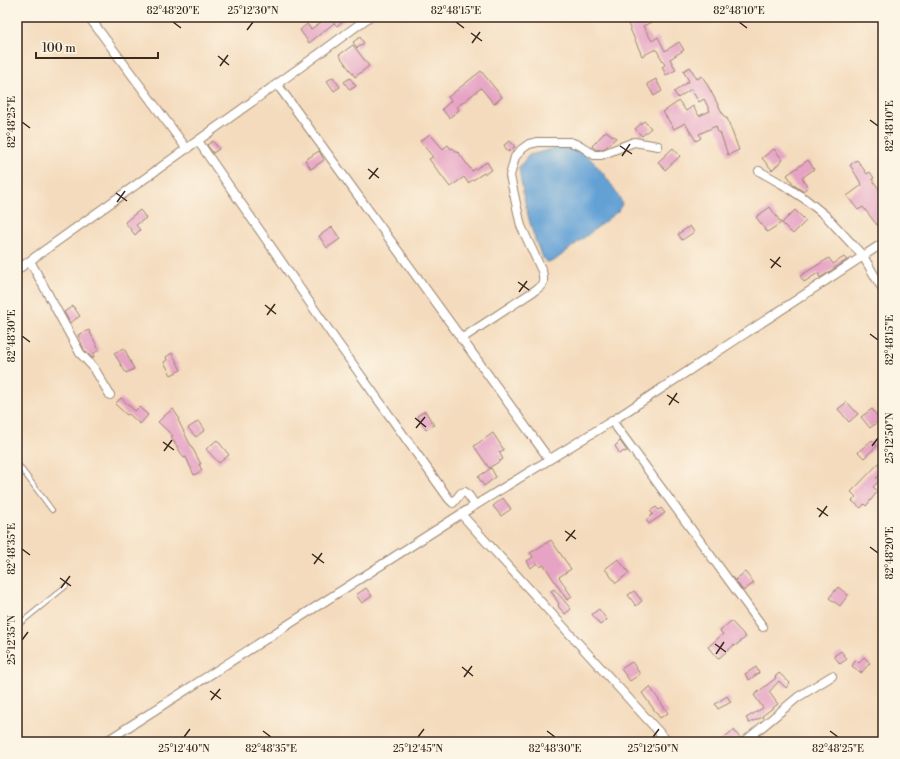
<svg xmlns="http://www.w3.org/2000/svg" width="900" height="759" viewBox="0 0 900 759" font-family="'Libre Bodoni',serif">
	<style>
		.water { fill: #64a1d5; stroke: #50667a }
		.building { fill: #e6a3c4 }
		.lines { fill: none; stroke-linecap: round; stroke-linejoin: round }
		.lane-casing { stroke: #98826e; stroke-width: 6 }
		.street-casing { stroke: #98826e; stroke-width: 10 }
		.lane { stroke: #fff; stroke-width: 4 }
		.street { stroke: #fff; stroke-width: 8 }
		.ticks { fill: none; stroke: #3b2a1e; stroke-width: 1.5 }
		.neatline { fill: none; stroke: #3b2a1e; stroke-width: 1.5 }
		.ticks-label { font-size: 10px; text-anchor: middle; fill: #3b2a1e }
	</style>
	<rect width="100%" height="100%" fill="#fcf5e5"/>
	<filter id="ink" filterUnits="userSpaceOnUse"><feTurbulence type="fractalNoise" baseFrequency=".025" numOctaves="2"/><feDisplacementMap in="SourceGraphic" scale="8" xChannelSelector="R" yChannelSelector="G"/><feConvolveMatrix kernelMatrix="1 2 1 2 8 2 1 2 1" color-interpolation-filters="sRGB"/></filter>
	<filter id="wash" filterUnits="userSpaceOnUse"><feTurbulence type="fractalNoise" baseFrequency=".012" numOctaves="4" result="noise"/><feDisplacementMap in="SourceGraphic" scale="16" xChannelSelector="R" yChannelSelector="G"/><feGaussianBlur stdDeviation="0.9" result="paint"/><feColorMatrix in="noise" values="0 0 0 0 0 0 0 0 0 0 0 0 0 0 0 0 0 1.4 0 .05"/><feComposite in="paint" operator="in"/></filter>
	<g filter="url(#wash)">
		<rect width="100%" height="100%" fill="#f4dbbd"/>
		<path class="water" d="M560 147C565 148 573 147 578 149 590 154 619 192 622 204L618 211 554 261 546 262C532 243 522 192 519 167L529 155Z"/>
		<g id="blocks">
			<path class="building" d="M329 17H350L337 26 334 23 309 43 300 30 307 24 311 29Z
				M625 17H662L643 26 652 41 658 37 665 51 679 42 684 50 670 59 676 70 666 75 662 67 665 65 656 49 642 56Z
				M360 37 364 43 357 48 353 42Z
				M353 45 369 66 355 77 339 55Z
				M690 67 697 79 702 76 707 84 725 118H727L739 150 728 155 720 132 718 133 716 126 699 134 701 138 696 141 685 123 674 129 663 112 679 101 686 111 693 106 699 116 710 111 704 99 699 102 691 89 678 98 674 92 689 81 683 71Z
				M481 71 502 97 494 104 481 88 457 107 459 110 449 118 442 109 451 101 448 97Z
				M333 77 340 87 334 91 327 81Z
				M350 78 356 86 350 90 344 82Z
				M656 79 662 91 654 96 647 84Z
				M644 121 651 128 642 136 635 129Z
				M606 131 616 138 605 148 596 150 592 146Z
				M430 134 443 149 448 145 451 149 453 148 457 153 458 152 472 171 487 162 492 170 484 174V173L468 183 464 177 450 187 429 159 433 157 420 141Z
				M213 141 219 149 213 153 207 145Z
				M510 141 515 147 508 152 504 145Z
				M673 148 680 156 665 170 658 162Z
				M774 149 783 160 772 170 762 158Z
				M319 151 324 160 311 169 305 160Z
				M808 160 814 169 802 178 808 187 803 191 795 186 787 175Z
				M857 160 867 174 870 172 874 178 872 179 883 195V221L877 225 863 207 858 210 847 196 862 185 850 165Z
				M770 207 781 223 767 232 756 217Z
				M140 210 146 218 136 225 140 230 135 235 125 222Z
				M795 210 806 221 793 234 782 223Z
				M690 226 694 232 682 240 678 234Z
				M332 227 340 239 327 248 319 236Z
				M844 257 847 260 820 278 818 273 804 282 800 276 829 258 833 264Z
				M73 306 80 316 70 323 64 312Z
				M89 330 99 350 93 354 94 357 92 358 84 350 78 335Z
				M124 348 134 369 126 373 114 353Z
				M172 353 181 370 171 375 164 362 167 360 166 357Z
				M121 398 135 411 139 407 148 415 140 424 129 414 127 415 115 404Z
				M847 402 858 414 849 422 838 409Z
				M173 409 179 418 178 420 189 442 201 464H199L202 471 194 475 186 457 184 458 171 437 173 436 158 422 165 415Z
				M872 409 880 420 870 428 861 417Z
				M425 411 434 425 426 430 417 416Z
				M199 421 205 430 196 437 188 428Z
				M493 433 504 450 499 452 503 459 489 468 474 446Z
				M217 440 229 455 219 463 206 449Z
				M872 440 877 446 864 458 858 452Z
				M620 441 627 451 625 452 624 451 620 454 615 446Z
				M880 462 883 467V473L876 478 879 481 873 487 878 491 866 506 864 504 861 508 852 501 856 497 851 492Z
				M491 468 496 477 484 486 478 477Z
				M503 498 511 509 501 516 493 506Z
				M656 507 659 510 661 508 665 513 649 524 646 520 653 514 650 511Z
				M551 540 571 569 559 577 572 597 567 600 544 565 540 567 537 563 531 568 527 561 533 557 530 553Z
				M618 559 629 573 616 583 605 569Z
				M745 572 754 583 743 591 735 580Z
				M838 587 848 595 840 606 829 598Z
				M366 588 372 596 362 603 356 595Z
				M554 589 571 609 565 614 558 606 559 604 551 591Z
				M634 591 642 601 636 606 628 595Z
				M599 609 607 620 600 625 592 614Z
				M731 621 746 637 735 646 734 645 718 659 708 647 723 634 720 631Z
				M841 651 847 659 840 664 834 656Z
				M864 657 870 663 861 673 852 666 856 660 859 663Z
				M632 662 640 674 630 681 621 669Z
				M756 667 759 673 749 680 745 674Z
				M779 673 790 683 786 688 779 681 769 692 778 704 762 716 763 717 749 723 746 718 763 708 754 695 776 678 775 677Z
				M650 687 668 713 660 718 642 693Z
				M727 696 731 702 718 709 715 704Z
				M734 730 740 738 739 742H726L723 738Z"/>
		</g>
	</g>
	<g filter="url(#ink)">
		<use href="#blocks" fill-opacity="0" stroke="#98826e" stroke-width="1"/>
		<g class="lines">
			<defs>
				<path id="lane" d="M17 463 52 510
					M17 626 66 586"/>
				<path id="street" d="M89 17 187 149
					M277 84 549 459
					M198 141 337 342 449 499 453 503 461 493 465 492 469 496 475 505
					M759 171 782 184 805 199 826 216 863 256 883 290
					M30 261 80 353 94 368 110 395
					M17 270 323 51 369 17
					M461 339 534 291C543 285 545 283 542 271L521 226 510 176 515 157 522 149 529 144 538 142H570L581 146 594 155H601L634 142 658 146
					M612 421 763 627
					M461 514 668 742
					M105 742 461 514 612 421 883 243
					M744 742 798 697 832 676"/>
			</defs>
			<use href="#lane" class="lane-casing"/>
			<use href="#street" class="street-casing"/>
			<use href="#lane" class="lane"/>
			<use href="#street" class="street"/>
		</g>
	</g>
	<path class="ticks" d="M173 22 181 28M456 22 464 28M739 22 747 28M247 30 253 22M471 33 482 41M472 43 480 32M218 56 229 65M220 66 228 55M870 120 878 126M22 122 30 128M620 146 632 154M622 156 630 144M368 169 379 178M369 179 378 168M116 193 127 201M117 202 125 191M770 259 781 267M771 268 780 257M518 282 529 290M519 292 527 281M265 305 276 314M267 315 275 304M870 334 878 340M22 336 30 342M667 395 679 403M669 405 677 393M415 418 426 427M416 428 425 417M163 442 174 450M872 446 878 438M164 451 172 440M817 508 828 516M819 517 827 506M565 531 576 539M566 541 575 530M870 547 878 553M22 549 30 555M312 554 324 563M314 564 322 553M60 578 71 586M61 588 70 576M22 640 28 632M715 644 726 652M716 654 724 642M462 667 473 676M464 677 472 666M210 691 221 699M211 700 220 689M263 731 271 737M547 731 555 737M830 731 838 737M184 737 190 729M418 737 424 729M653 737 659 729"/>
	<rect width="900" height="759" fill="none" stroke="#fcf5e5" stroke-width="44"/>
	<path d="M36 52v6h122v-6" fill="none" stroke="#3b2a1e" stroke-width="2"/>
	<text x="42" y="52" font-size="12" fill="#3b2a1e" stroke="#fcf5e5" stroke-width="3" paint-order="stroke">100 m</text>
	<rect x="22" y="22" width="856" height="715" class="neatline"/>
	<g class="ticks-label">
		<text x="173" y="14">82°48'20"E</text>
		<text x="253" y="14">25°12'30"N</text>
		<text x="456" y="14">82°48'15"E</text>
		<text x="739" y="14">82°48'10"E</text>
		<text transform="translate(11 122) rotate(-90)" y="4">82°48'25"E</text>
		<text transform="translate(889 126) rotate(-90)" y="4">82°48'10"E</text>
		<text transform="translate(11 336) rotate(-90)" y="4">82°48'30"E</text>
		<text transform="translate(889 340) rotate(-90)" y="4">82°48'15"E</text>
		<text transform="translate(889 438) rotate(-90)" y="4">25°12'50"N</text>
		<text transform="translate(11 549) rotate(-90)" y="4">82°48'35"E</text>
		<text transform="translate(889 553) rotate(-90)" y="4">82°48'20"E</text>
		<text transform="translate(11 640) rotate(-90)" y="4">25°12'35"N</text>
		<text x="184" y="752">25°12'40"N</text>
		<text x="271" y="752">82°48'35"E</text>
		<text x="418" y="752">25°12'45"N</text>
		<text x="555" y="752">82°48'30"E</text>
		<text x="653" y="752">25°12'50"N</text>
		<text x="838" y="752">82°48'25"E</text>
	</g>
</svg>
